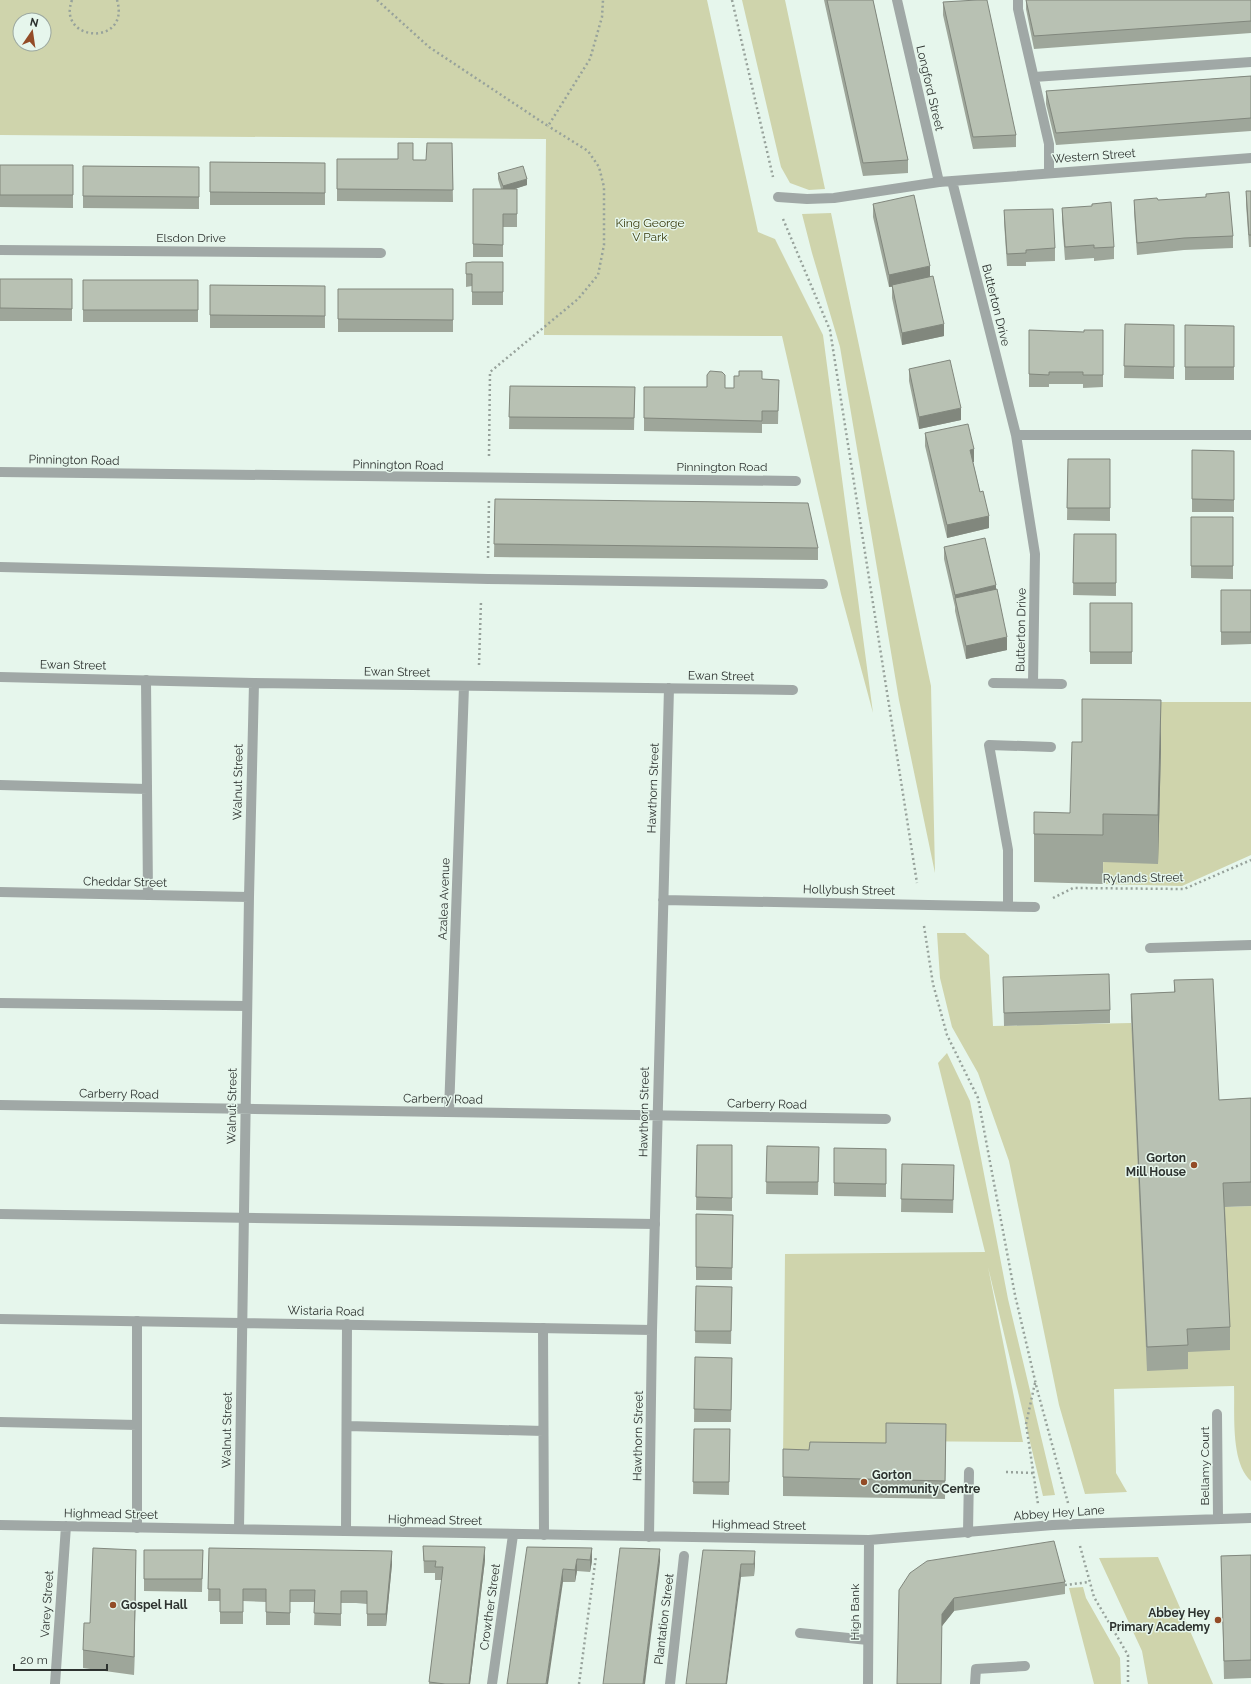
<svg xmlns="http://www.w3.org/2000/svg" width="1251" height="1684" viewBox="0 0 1251 1684" font-family="Raleway,sans-serif">
	<style>
		.green { fill: #cfd4ac; fill-rule: evenodd }
		.lines { fill: none; stroke-linecap: round; stroke-linejoin: round }
		.path { stroke: #97a29b; stroke-width: 2.5; stroke-dasharray: 2 3; stroke-linecap: butt }
		.lane { stroke: #a0a8a6; stroke-width: 10 }
		.street { stroke: #a0a8a6; stroke-width: 10 }
		.street-bridge { stroke: #a0a8a6; stroke-width: 10 }
		.wall { fill: #9ea69a }
		.shaded-wall { fill: #81877d }
		.building { fill: #b8c1b3; stroke: #81877d }
		.poi-dot { fill: #934c27; stroke: #e6f6ec; stroke-width: 1.5 }
		.labels { text-anchor: middle; dominant-baseline: central; stroke-width: 3; stroke-linejoin: round; paint-order: stroke }
		.street-label { font-size: 12px; fill: #2d322f; stroke: #e6f6ec }
		.park-label { font-size: 12px; fill: #383b0c; stroke: #e6f6ec }
		.poi-label { font-size: 12px; font-weight: bold; fill: #2d322f; stroke: #e6f6ec; text-anchor: end }
	</style>
	<rect width="100%" height="100%" fill="#e6f6ec"/>
	<path class="green" d="M0 0H707L758 232 775 239 823 335 873 713 841 594 782 336 544 335 546 139 0 135ZM20 20H44V44H20Z
		M742 0H785L825 189 809 190 790 183 781 167Z
		M831 213 931 686 935 873 899 700 840 347 812 253 802 214Z
		M1104 702H1251V855L1182 886 1103 884Z
		M937 933H965L989 955 993 1026 1131 1023 1187 1352 1223 1207 1251 1206V1481C1230 1463 1235 1412 1234 1386L1114 1389 1116 1473 1127 1492 1085 1494 1059 1405 1009 1161 978 1073 952 1027 940 978Z
		M947 1053 970 1101 1008 1299 1055 1495 1043 1496 988 1267 1023 1442 886 1441V1462L783 1459 785 1254 985 1252 938 1063Z
		M1158 1557 1213 1684H1148L1142 1651 1099 1558Z
		M1083 1587 1086 1598 1120 1658 1121 1684H1094L1069 1588Z"/>
	<g class="lines">
		<path class="path" d="M72 0C56 42 131 47 117 0
			M377 0 429 47 548 126 590 59 602 17 603 0
			M732 0 773 177
			M783 219 830 330 917 883
			M489 456 490 372 578 299 598 275 604 245V187L599 167 588 151 548 126
			M488 558 489 499
			M479 665 481 601
			M1053 898 1073 888 1184 889 1251 860
			M924 926 933 984 947 1035 978 1098 1015 1295 1037 1389 1068 1503
			M1035 1383 1026 1424 1038 1504
			M1006 1472 1033 1473
			M1080 1546 1094 1597 1128 1655V1684
			M1064 1580 1065 1585 1089 1582
			M579 1684 596 1556"/>
		<path class="lane" d="M1018 0V9L1049 144V173
			M1034 77 1251 62
			M778 197 807 199 834 198 939 182
			M0 567 488 579 823 584
			M146 680 148 895
			M0 785 147 789
			M1008 906V850L989 745 1051 747
			M1150 948 1251 945
			M0 1003 247 1006
			M0 1214 655 1224
			M137 1321V1528
			M543 1328 544 1535
			M0 1422 137 1425
			M347 1426 543 1431
			M346 1531 347 1324
			M968 1533 969 1472
			M800 1633 868 1640
			M975 1684 976 1669 1025 1666"/>
		<path class="street" d="M897 0 939 182 1251 158
			M952 181 1016 435H1251
			M0 250 381 253
			M1016 435 1035 554 1033 683
			M0 472 796 481
			M0 677 254 683 793 690
			M993 683 1062 684
			M0 892 249 897
			M663 900 1035 907
			M0 1105 886 1119
			M449 1112 464 686
			M0 1319 652 1330
			M1217 1414 1218 1518
			M1102 1523 1251 1518
			M0 1525 869 1540 1053 1525
			M239 1529 249 897 254 683
			M649 1537 652 1330 669 688
			M55 1684 66 1526
			M492 1684 513 1535
			M670 1684 684 1556
			M868 1684 869 1540"/>
		<path class="street-bridge" d="M1053 1525 1102 1523"/>
	</g>
	<path class="wall" d="M824 0H873L908 160V173L863 176Z
		M1026 0H1251V33L1034 49 1026 9Z
		M943 2 1016 135V147L973 149 943 15Z
		M1251 76V131L1056 145 1046 104V91Z
		M452 143 453 202 337 201V159L426 160Z
		M210 162 325 163V205H210Z
		M0 165H73V208L0 207Z
		M83 166 199 167V209L83 208Z
		M498 173 527 185 513 189H517V227H503V257H473V189H501L498 179Z
		M1246 191H1251V247H1249L1246 204Z
		M1134 200H1158L1233 236V248L1184 250 1137 255 1134 212Z
		M873 204 930 277 944 336 902 345 892 298V287H889L873 217Z
		M1062 208 1114 247V259L1094 261V258L1065 260 1062 220Z
		M1004 210 1055 248V261L1026 262V266H1007L1004 222Z
		M503 262V305H472V286L466 287V263Z
		M0 279H72V321H0Z
		M83 280H198V322H83Z
		M210 285 325 286V328H210Z
		M338 289H453V332H338Z
		M1125 324 1174 325V379L1124 378Z
		M1185 325 1234 326V380H1185Z
		M1029 330 1084 332 1103 330V387L1083 388V384H1049V387H1029Z
		M909 369 961 420 919 429 909 381Z
		M762 379 779 380 778 424H762V433L644 431V387L734 388Z
		M510 386 635 387 634 430 509 429Z
		M925 433 974 462H973L980 492 989 528 947 538 925 446Z
		M1192 450 1234 451V512H1192Z
		M1068 459H1110V521L1067 520Z
		M495 499 818 548V560L494 557Z
		M1191 517H1233V579L1191 578Z
		M1074 534H1116V596L1073 595Z
		M944 547 996 589 1007 650 966 659 955 611V607L944 559Z
		M1221 590H1251V644L1221 645Z
		M1090 603H1132V664H1090Z
		M1161 749 1158 864 1103 862V884L1034 882V834L1070 813Z
		M1003 977 1110 1010V1023L1004 1026Z
		M1174 980 1219 1100 1251 1098V1206L1225 1207 1230 1327V1350L1188 1352V1369L1147 1371 1131 1017V994L1174 992Z
		M697 1145H732V1211L696 1210Z
		M767 1146 819 1147 818 1195 766 1194Z
		M834 1148 886 1149V1197L834 1196Z
		M902 1164 954 1177 953 1213 901 1212Z
		M696 1214 733 1215 732 1280H696Z
		M696 1286 732 1287 731 1344 695 1343Z
		M695 1357 732 1358 731 1422H694Z
		M946 1424 945 1499 783 1496V1449L809 1450 886 1443Z
		M694 1429H730L729 1495 693 1494Z
		M423 1546 485 1560 470 1684H429L442 1580H435V1573H424Z
		M527 1547 592 1548V1561L590 1572 577 1571 575 1582H563Z
		M209 1548 392 1564 386 1626H367V1604L356 1603H341V1626L314 1625 315 1602H290V1625H266V1602L243 1601V1624H220V1601H208Z
		M144 1550H203L202 1592 144 1591Z
		M703 1550 755 1563 754 1576 741 1577Z
		M1251 1555V1678L1224 1679 1221 1556Z
		M136 1569 134 1675 83 1668V1650L90 1623Z
		M1065 1582V1594L954 1611 942 1626 899 1590Z"/>
	<path class="shaded-wall" d="M527 179V185L503 193V186Z
		M930 266V278L889 287V275Z
		M944 324V336L902 345V333Z
		M961 408V420L919 429V417Z
		M974 449V462H970V450Z
		M989 516V528L947 538V525Z
		M996 585V598H955V607V595Z
		M1007 637V650L966 659V646Z
		M1161 700V749L1158 864V815Z
		M485 1547V1560L470 1684H469Z
		M592 1548V1561L590 1572V1560Z
		M660 1549V1562L645 1684H643Z
		M136 1550V1569L134 1675V1657Z
		M392 1551V1564L386 1626V1614Z
		M755 1551V1563L754 1576V1564Z
		M577 1559V1571L575 1582V1570Z
		M741 1564V1577L727 1684H726Z
		M563 1569V1582L548 1684H546Z
		M954 1598V1611L942 1626V1614Z"/>
	<path class="building" d="M827 0H873L908 160 863 163Z
		M977 0H987L1016 135 973 137 943 2Z
		M1026 0H1251V21L1034 36Z
		M1251 76V118L1056 133 1046 91Z
		M398 143H413V160H426L427 143H452L453 190 337 189V159H398Z
		M210 162 325 163V193L210 192Z
		M0 165H73V195H0Z
		M83 166 199 167V197L83 196Z
		M523 166 527 179 503 186 498 173Z
		M473 189H517V214H503V245L473 244Z
		M1246 191H1251V235H1249Z
		M1229 192 1233 236 1184 238 1137 243 1134 200 1157 198 1158 200 1206 197V194Z
		M914 195 930 266 889 275 873 204Z
		M1111 202 1114 247 1094 248V245L1065 247 1062 208 1092 206V204Z
		M1053 209 1055 248 1026 250V253L1007 254 1004 210Z
		M472 262H503V292H472V274H466V263Z
		M933 276 944 324 902 333 892 285Z
		M0 279H72V309L0 308Z
		M83 280H198V310H83Z
		M210 285 325 286V316L210 315Z
		M338 289H453V320L338 319Z
		M1125 324 1174 325V367L1124 366Z
		M1185 325 1234 326V367H1185Z
		M1029 330 1084 332V330H1103V375H1083V372H1049V375L1029 374Z
		M950 360 961 408 919 417 909 369Z
		M710 371 722 372 725 375V388H734V376H739V371H762V379L779 380 778 411H762V421L644 418V387H707V375Z
		M510 386 635 387 634 418 509 417Z
		M968 424 974 449 970 450 980 492 983 491 989 516 947 525 925 433Z
		M1192 450 1234 451V500L1192 499Z
		M1068 459H1110V508H1067Z
		M495 499 808 503 818 548 494 544Z
		M1191 517H1233V566H1191Z
		M1074 534H1116V583H1073Z
		M985 538 996 585 955 595 944 547Z
		M997 589 1007 637 966 646 955 598Z
		M1221 590H1251V632H1221Z
		M1090 603H1132V652H1090Z
		M1082 699 1161 700 1158 815 1103 814V835L1034 834V812L1070 813 1072 742H1082Z
		M1109 974 1110 1010 1004 1013 1003 977Z
		M1213 979 1219 1100 1251 1098V1182L1223 1183 1230 1327 1187 1329 1188 1345 1147 1347 1131 994 1175 992 1174 980Z
		M697 1145H732V1198L696 1197Z
		M767 1146 819 1147 818 1182H766Z
		M834 1148 886 1149V1184L834 1183Z
		M902 1164 954 1165 953 1200 901 1199Z
		M696 1214 733 1215 732 1268 696 1267Z
		M696 1286 732 1287 731 1331H695Z
		M695 1357 732 1358 731 1410 694 1409Z
		M886 1423 946 1424 945 1481 783 1477V1449L809 1450 810 1442 886 1443Z
		M694 1429H730L729 1482H693Z
		M1054 1541 1065 1582 954 1598 942 1614 941 1684H897L899 1590 910 1573 927 1561Z
		M423 1546 485 1547 469 1684H445L429 1682 443 1567H435L436 1561H424Z
		M527 1547 592 1548 590 1560 577 1559 575 1570 563 1569 546 1684H507Z
		M93 1548 136 1550 134 1657 83 1650 84 1623H90Z
		M209 1548 392 1551 386 1614H367V1591H341V1614L314 1613 315 1590H290V1613L266 1612V1589H243V1612H220V1589H208Z
		M620 1548 660 1549 643 1684H603Z
		M144 1550H203L202 1579H144Z
		M703 1550 755 1551 754 1564H741L726 1684H686Z
		M1251 1555V1660L1224 1661 1221 1556Z"/>
	<g class="poi-dot">
		<circle cx="1194" cy="1165" r="4"/>
		<circle cx="864" cy="1482" r="4"/>
		<circle cx="113" cy="1605" r="4"/>
		<circle cx="1218" cy="1620" r="4"/>
	</g>
	<g class="labels">
		<g class="street-label">
			<text transform="translate(930 88) rotate(77)">Longford Street</text>
			<text transform="translate(1094 156) rotate(-4)">Western Street</text>
			<text x="191" y="238">Elsdon Drive</text>
			<text transform="translate(996 305) rotate(76)">Butterton Drive</text>
			<text transform="translate(74 460) rotate(1)">Pinnington Road</text>
			<text transform="translate(398 465) rotate(1)">Pinnington Road</text>
			<text x="722" y="467">Pinnington Road</text>
			<text transform="translate(1021 630) rotate(-89)">Butterton Drive</text>
			<text transform="translate(73 665) rotate(1)">Ewan Street</text>
			<text transform="translate(397 672) rotate(1)">Ewan Street</text>
			<text transform="translate(721 676) rotate(1)">Ewan Street</text>
			<text transform="translate(238 782) rotate(-89)">Walnut Street</text>
			<text transform="translate(653 788) rotate(-88)">Hawthorn Street</text>
			<text transform="translate(1143 878) rotate(-1)">Rylands Street</text>
			<text transform="translate(125 882) rotate(1)">Cheddar Street</text>
			<text transform="translate(849 890) rotate(1)">Hollybush Street</text>
			<text transform="translate(444 899) rotate(-88)">Azalea Avenue</text>
			<text transform="translate(119 1094) rotate(1)">Carberry Road</text>
			<text transform="translate(443 1099) rotate(1)">Carberry Road</text>
			<text transform="translate(767 1104) rotate(1)">Carberry Road</text>
			<text transform="translate(232 1106) rotate(-89)">Walnut Street</text>
			<text transform="translate(644 1112) rotate(-89)">Hawthorn Street</text>
			<text transform="translate(326 1311) rotate(1)">Wistaria Road</text>
			<text transform="translate(227 1430) rotate(-89)">Walnut Street</text>
			<text transform="translate(638 1436) rotate(-89)">Hawthorn Street</text>
			<text transform="translate(1205 1466) rotate(-90)">Bellamy Court</text>
			<text transform="translate(1059 1513) rotate(-4)">Abbey Hey Lane</text>
			<text transform="translate(111 1514) rotate(1)">Highmead Street</text>
			<text transform="translate(435 1520) rotate(1)">Highmead Street</text>
			<text transform="translate(759 1525) rotate(1)">Highmead Street</text>
			<text transform="translate(47 1604) rotate(-86)">Varey Street</text>
			<text transform="translate(490 1607) rotate(-82)">Crowther Street</text>
			<text transform="translate(855 1612) rotate(-90)">High Bank</text>
			<text transform="translate(664 1619) rotate(-83)">Plantation Street</text>
		</g>
		<g class="park-label">
			<text x="650" y="223">King George<tspan x="650" dy="14">V Park</tspan></text>
		</g>
		<g class="poi-label">
			<text x="1186" y="1158">Gorton<tspan x="1186" dy="14">Mill House</tspan></text>
			<text x="872" y="1475" text-anchor="start">Gorton<tspan x="872" dy="14">Community Centre</tspan></text>
			<text x="121" y="1605" text-anchor="start">Gospel Hall</text>
			<text x="1210" y="1613">Abbey Hey<tspan x="1210" dy="14">Primary Academy</tspan></text>
		</g>
	</g>
	<g transform="translate(32 32) rotate(13)"><circle r="19" fill="#e6f6ec" stroke="#9ca8a0"/>
	<path d="M0-3L7 15L0 10L-7 15Z" fill="#934c27"/>
	<text y="-6" font-size="11" font-weight="bold" text-anchor="middle" fill="#2d322f">N</text>
	</g>
	<path d="M14 1664v6h93v-6" fill="none" stroke="#2d322f" stroke-width="2"/>
	<text x="20" y="1664" font-size="12" fill="#2d322f" stroke="#e6f6ec" stroke-width="3" paint-order="stroke">20 m</text>
</svg>
